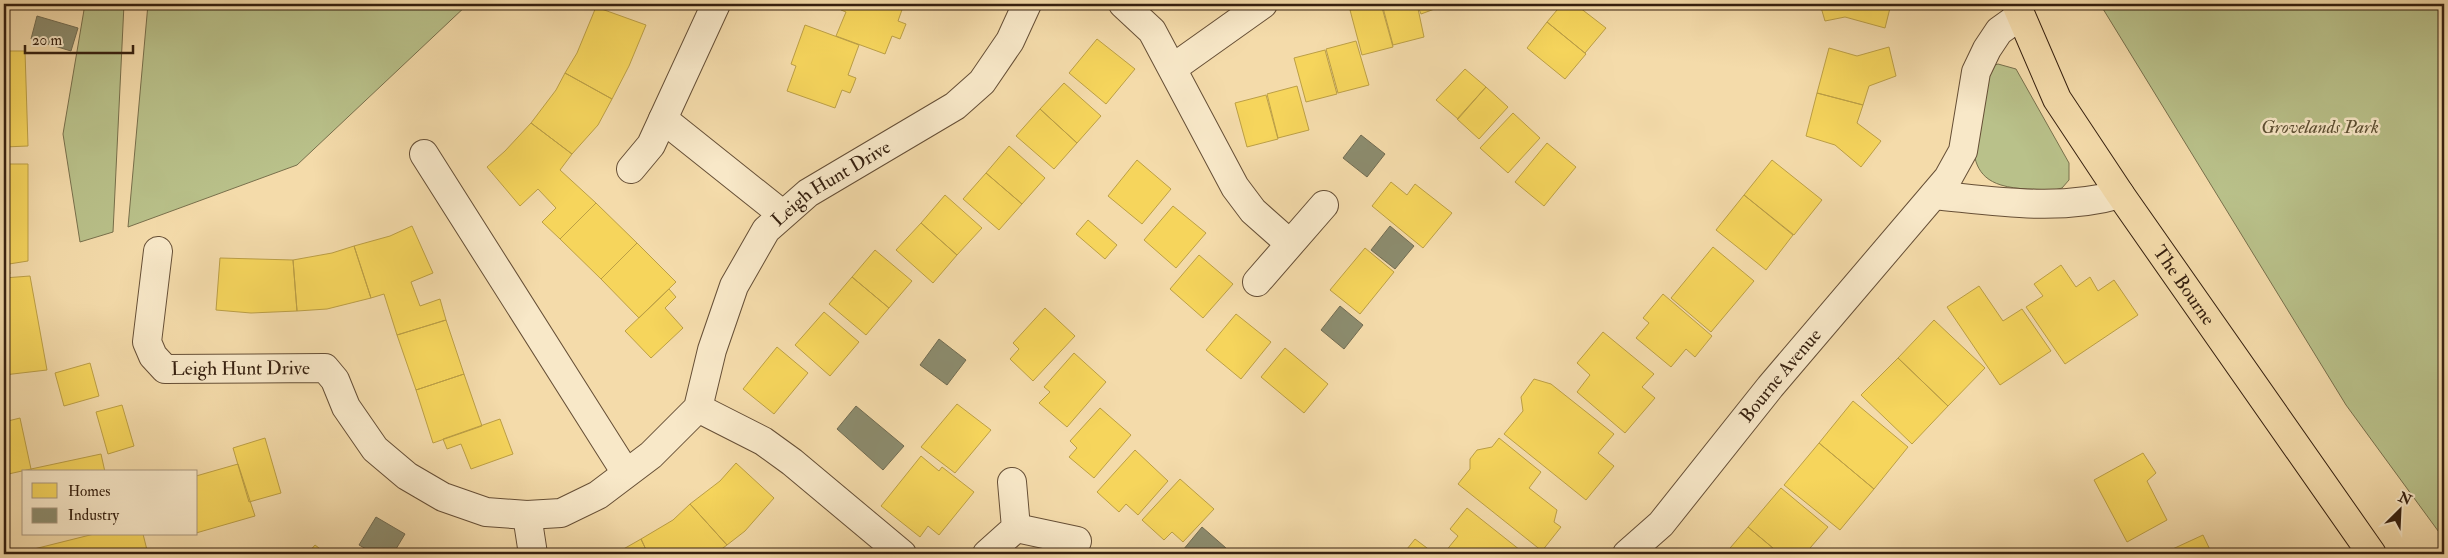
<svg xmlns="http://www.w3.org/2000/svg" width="2448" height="558" viewBox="0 0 2448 558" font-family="'IM FELL Double Pica',serif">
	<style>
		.green { fill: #b9c18a; stroke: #78704c }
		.homes { fill: #f6d55c; stroke: #bc9f45 }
		.industry { fill: #8c8c6e; stroke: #726c52 }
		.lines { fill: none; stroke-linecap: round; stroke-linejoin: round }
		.minor-casing { stroke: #664f36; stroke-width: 30 }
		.primary-casing { stroke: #36200f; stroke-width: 30 }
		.minor { stroke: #f8e8c8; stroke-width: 28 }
		.primary { stroke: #f4dbaa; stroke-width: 28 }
		.labels { text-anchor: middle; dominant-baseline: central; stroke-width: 5; stroke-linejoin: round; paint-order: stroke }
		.park-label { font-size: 19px; font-style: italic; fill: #5d5034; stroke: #f8e8c8 }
		.street-label { font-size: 19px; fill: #36200f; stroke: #f8e8c8 }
	</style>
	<rect width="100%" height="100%" fill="#f4dbaa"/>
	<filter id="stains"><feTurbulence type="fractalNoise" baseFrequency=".004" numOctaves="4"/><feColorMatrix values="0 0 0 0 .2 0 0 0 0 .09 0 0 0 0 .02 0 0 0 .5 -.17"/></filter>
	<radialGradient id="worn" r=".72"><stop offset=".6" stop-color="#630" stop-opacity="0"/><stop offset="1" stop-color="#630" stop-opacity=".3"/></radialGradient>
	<path class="green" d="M85 4H124L113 232 80 242 63 134Z
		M148 4H468L297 165 128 227Z
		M2100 4H2444V539L2346 405Z
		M1998 64 2016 69 2069 163V180L2062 188 2055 190C2038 189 2017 190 2001 185 1951 170 1983 101 1992 66Z"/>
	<path class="homes" d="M843 4H904L898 21 906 24 900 39 892 36 885 54 836 36 846 12 841 10Z
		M1376 4H1381L1393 47 1362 55 1350 10Z
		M1382 4H1417L1424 37 1393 45Z
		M1417 4H1448L1421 14Z
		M1562 4H1575L1606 28 1585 53 1547 22Z
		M1820 4H1891L1885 28 1845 17 1825 21Z
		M596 7 646 25 629 66 612 99 565 73 577 53Z
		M1547 22 1586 54 1565 79 1527 48Z
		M805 25 859 45 848 75 856 78 853 86 850 93 842 90 835 108 787 91 796 66 791 64Z
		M1097 39 1135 69 1106 104 1069 73Z
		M1356 41 1369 85 1338 93 1326 49Z
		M1889 47 1896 76 1869 86 1863 105 1817 93 1829 48 1857 56Z
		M1325 50 1337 94 1306 102 1294 58Z
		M4 51H25L28 146 4 147Z
		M1465 69 1486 87 1458 119 1436 100Z
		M565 73 612 99 598 125 572 154 531 123 556 90Z
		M1064 83 1101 116 1077 143 1040 109Z
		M1297 86 1309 130 1278 138 1267 94Z
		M1486 87 1508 107 1479 139 1457 119Z
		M1817 93 1863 105 1857 123 1881 141 1861 167 1835 145 1806 136Z
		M1266 95 1278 139 1247 147 1235 103Z
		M1040 109 1077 143 1054 169 1016 136Z
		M1513 113 1540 138 1508 173 1480 148Z
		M531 123 572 154 560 170 596 203 560 239 542 222 556 208 538 189 520 206 487 167 505 151Z
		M1547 143 1576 167 1544 206 1515 182Z
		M1009 146 1045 178 1022 204 986 173Z
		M1137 160 1171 189 1142 224 1108 196Z
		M1772 160 1822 200 1794 235 1744 195Z
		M4 161V164H28V261L9 264 10 274H4Z
		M986 173 1022 204 999 230 963 199Z
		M1391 182 1407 195 1415 184 1452 213 1423 248 1372 206Z
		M945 195 982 228 957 255 921 223Z
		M1744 195 1793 235 1766 270 1716 230Z
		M596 203 637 243 601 279 560 239Z
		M1173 206 1206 233 1176 268 1144 240Z
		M1088 220 1117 245 1105 259 1076 234Z
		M921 223 957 255 933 283 896 250Z
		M412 226 433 273 411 282 420 306 440 299 446 320 397 335 384 294 371 298 354 246 390 236Z
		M637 243 676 282 639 318 601 279Z
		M354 246 371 298 327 309 297 311 293 260 332 253Z
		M1713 247 1754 281 1711 332 1671 298Z
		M1365 248 1394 272 1360 314 1330 290Z
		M875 250 912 281 889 308 852 277Z
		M1199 255 1233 284 1203 318 1170 289Z
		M220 258 293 260 297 311 251 313 216 310Z
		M2061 265 2076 287 2090 277 2098 291 2114 280 2138 315 2065 364 2026 307 2043 296 2034 284Z
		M30 276 47 370 4 375V278Z
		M852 277 889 308 866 335 829 304Z
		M1979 286 2003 321 2022 309 2051 351 2000 385 1947 307Z
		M669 289 676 297 665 308 683 328 651 358 625 331Z
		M1663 294 1712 336 1695 357 1686 349 1671 367 1636 338 1649 323 1643 318Z
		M1045 308 1075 336 1033 381 1010 359 1019 349 1013 343Z
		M824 312 859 342 830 376 795 345Z
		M1236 314 1271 342 1241 379 1206 350Z
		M446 320 464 374 416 390 397 335Z
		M1934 320 1985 368 1948 406 1898 358Z
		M1603 332 1654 374 1642 387 1655 398 1625 433 1577 392 1590 375 1577 363Z
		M777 347 808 373 774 414 743 389Z
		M1285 348 1328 384 1304 413 1261 377Z
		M1074 353 1106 382 1067 427 1039 403 1050 392 1044 387Z
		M1898 358 1948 406 1912 444 1861 395Z
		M90 363 99 396 64 406 55 373Z
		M464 374 482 426 433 443 416 390Z
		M1534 379 1551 384 1614 434 1598 453 1614 466 1586 500 1504 434 1523 411 1521 397Z
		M1853 401 1908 447 1874 489 1819 443Z
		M957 404 991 430 955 473 921 447Z
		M122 405 134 446 108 454 96 412Z
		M1100 408 1131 435 1094 478 1069 457 1077 448 1070 441Z
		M20 418 31 469 4 475V422Z
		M500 419 513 454 471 469 461 444 447 449 443 439Z
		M265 438 281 493 249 502 233 448Z
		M1499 438 1541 472 1529 488 1557 510 1554 522 1561 527 1542 551 1458 484 1470 469V459L1477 450 1492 447Z
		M1819 443 1874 489 1840 530 1784 485Z
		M1135 450 1168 481 1138 515 1126 504 1119 512 1097 492Z
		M2143 453 2156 473 2147 481 2167 520 2127 542 2094 480Z
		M101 454 105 472H32L31 469Z
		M921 456 939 471 942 467 974 492 939 535 928 526 920 537 881 506Z
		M736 463 774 498 745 531 727 545 690 504 720 481Z
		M238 464 255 516 196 533V476Z
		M1180 479 1214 509 1183 542 1172 532 1164 540 1142 520Z
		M1781 488 1828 527 1805 554 1797 550 1793 554H1780L1748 527Z
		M690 504 727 545 715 554H648L641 539 673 520Z
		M1467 508 1520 550 1516 554H1448L1445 552 1458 536 1450 529Z
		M1748 527 1780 554H1725Z
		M94 534H143L148 554H14Z
		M2203 535 2212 554H2165L2164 553Z
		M641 539 648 554H609L620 551Z
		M1415 539 1435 554H1403Z
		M315 545 327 554H307Z"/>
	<path class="industry" d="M37 16 78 28 71 51 31 39Z
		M1361 135 1385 154 1367 177 1343 158Z
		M1390 226 1414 246 1395 269 1371 250Z
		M1340 306 1363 325 1344 349 1321 330Z
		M939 339 966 360 947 385 920 365Z
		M856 406 904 446 883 470 837 429Z
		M376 517 405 534 393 554H375L359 545Z
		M1202 527 1226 548 1221 554H1188L1183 550Z"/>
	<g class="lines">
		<defs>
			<g id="minor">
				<path d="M1123 4 1152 31 1235 187 1253 211 1289 243"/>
				<path d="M1173 68 1263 4"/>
				<path d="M663 119 782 214"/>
				<path d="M424 154 626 473"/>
				<path d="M631 169 651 145 716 4"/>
				<path d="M1934 195C1996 201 2059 212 2120 194"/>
				<path id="s1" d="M158 251 147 342 153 356 165 369 325 368 335 380 346 407 375 449 407 476 443 497 486 512 527 515 561 513 598 495 651 455 698 408 712 350 734 286 766 230 808 193 955 106 982 82 1010 41 1027 4"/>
				<path d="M1257 282 1324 205"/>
				<path d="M698 408 763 441 792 462 902 554"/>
				<path d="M527 515 533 554"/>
				<path d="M1016 528 1077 541"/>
				<path d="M987 554 1016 528 1012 482"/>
				<path id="s2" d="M1627 554 1661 524 1770 387 1948 178 1963 151 1976 72 1987 49 1999 31 2020 16"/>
			</g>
			<g id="primary">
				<path id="s3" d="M2016 4 2057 99 2120 194 2372 554"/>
			</g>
		</defs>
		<use href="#minor" class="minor-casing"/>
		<use href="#primary" class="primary-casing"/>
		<use href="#minor" class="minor"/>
		<use href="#primary" class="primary"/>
	</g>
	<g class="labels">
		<g class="park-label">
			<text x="2320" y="127">Grovelands Park</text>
		</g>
		<g class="street-label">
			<text stroke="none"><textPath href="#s1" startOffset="1031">Leigh Hunt Drive</textPath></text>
			<text stroke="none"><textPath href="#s3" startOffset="329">The Bourne</textPath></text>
			<text stroke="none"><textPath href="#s1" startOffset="200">Leigh Hunt Drive</textPath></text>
			<text stroke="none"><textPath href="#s2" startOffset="236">Bourne Avenue</textPath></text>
		</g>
	</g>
	<rect width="2448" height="558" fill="none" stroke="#f4dbaa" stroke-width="20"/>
	<rect x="5" y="5" width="2438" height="548" fill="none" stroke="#36200f" stroke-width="2.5"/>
	<rect x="10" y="10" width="2428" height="538" fill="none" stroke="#36200f"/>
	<rect x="22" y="470" width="175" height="65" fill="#f8e8c8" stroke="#aa987e"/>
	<rect x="32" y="483" width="25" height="15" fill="#f6d55c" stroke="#aa987e"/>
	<text x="68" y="496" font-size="15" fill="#36200f">Homes</text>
	<rect x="32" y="508" width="25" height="15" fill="#8c8c6e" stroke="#aa987e"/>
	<text x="68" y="520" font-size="15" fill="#36200f">Industry</text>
	<g transform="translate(2400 510) rotate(24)" stroke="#f8e8c8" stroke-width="4" paint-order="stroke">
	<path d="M0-4L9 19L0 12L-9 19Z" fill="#36200f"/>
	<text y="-8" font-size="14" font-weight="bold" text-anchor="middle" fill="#36200f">N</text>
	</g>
	<path d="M25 45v8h108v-8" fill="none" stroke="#36200f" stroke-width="2.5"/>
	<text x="32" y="45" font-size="15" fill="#36200f" stroke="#f8e8c8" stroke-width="4" paint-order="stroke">20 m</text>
	<rect width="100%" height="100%" filter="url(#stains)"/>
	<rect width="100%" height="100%" fill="url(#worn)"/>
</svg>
